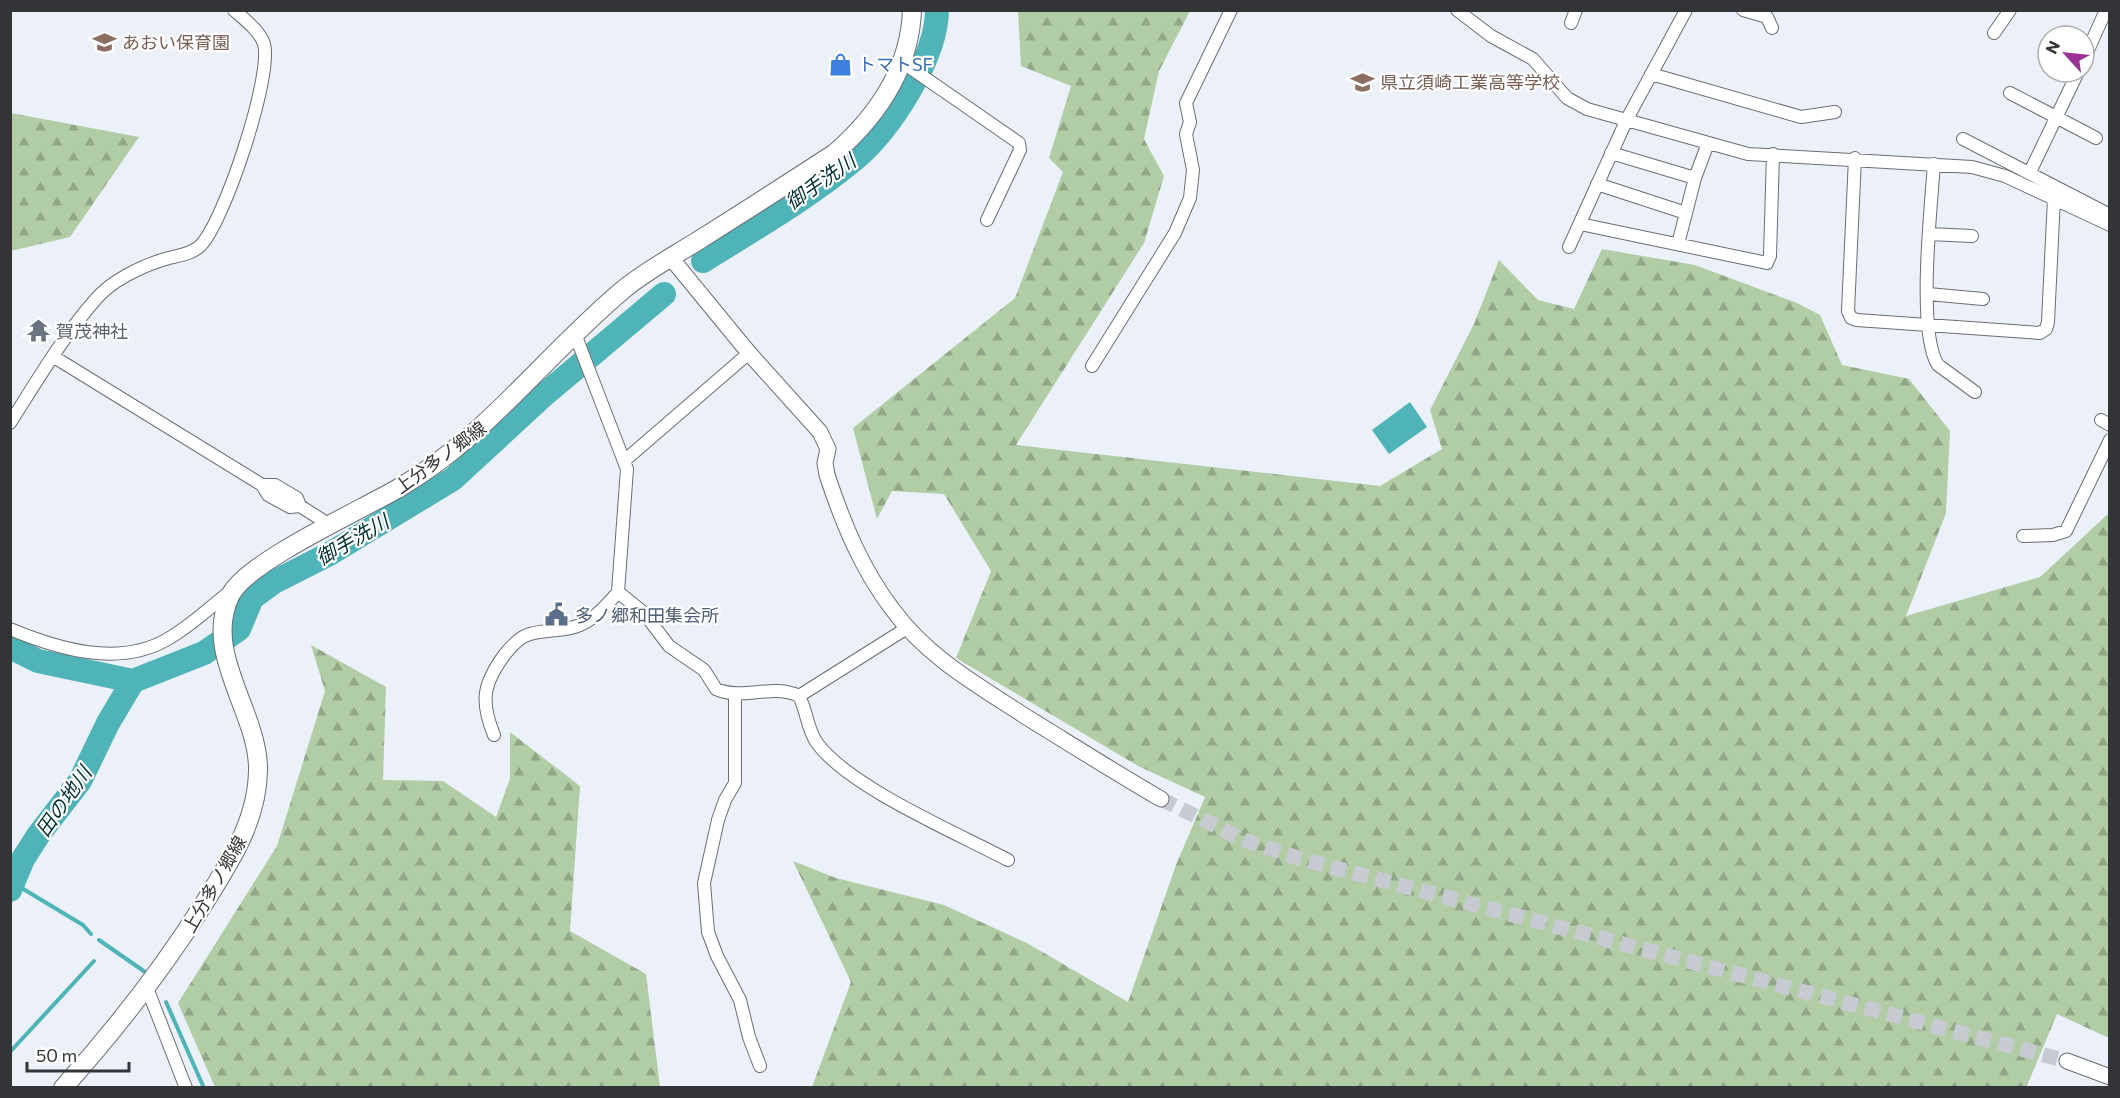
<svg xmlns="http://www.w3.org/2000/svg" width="2120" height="1098" viewBox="0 0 2120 1098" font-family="Commissioner,'Noto Sans JP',sans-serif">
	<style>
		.forest { fill: url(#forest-firs) }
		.water { fill: #4eb4b8 }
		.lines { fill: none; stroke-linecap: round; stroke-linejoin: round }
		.stream { stroke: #4eb4b8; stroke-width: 4 }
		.river { stroke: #4eb4b8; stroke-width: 24 }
		.tertiary-tunnel { stroke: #c7cad1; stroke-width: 15; stroke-dasharray: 15 8; stroke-linecap: butt }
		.minor-casing { stroke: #6a6e74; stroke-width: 14 }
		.tertiary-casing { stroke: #6a6e74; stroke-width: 17 }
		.secondary-casing { stroke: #6a6e74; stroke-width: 20 }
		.minor { stroke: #fff; stroke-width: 12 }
		.tertiary { stroke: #fff; stroke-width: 15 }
		.secondary { stroke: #fff; stroke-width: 18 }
		.labels { text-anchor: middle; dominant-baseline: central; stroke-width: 4.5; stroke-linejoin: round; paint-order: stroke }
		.education-label { font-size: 18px; fill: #785e54; stroke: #fff; text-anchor: start }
		.shop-label { font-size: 18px; fill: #366cbe; stroke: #fff; text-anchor: start }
		.worship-label { font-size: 18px; fill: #5b616d; stroke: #fff; text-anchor: start }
		.street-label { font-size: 18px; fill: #323437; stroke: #fff }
		.service-label { font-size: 18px; fill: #4e5e75; stroke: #fff; text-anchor: start }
		.water-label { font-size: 20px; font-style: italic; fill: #003032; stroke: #fff }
	</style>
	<defs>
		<pattern id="forest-firs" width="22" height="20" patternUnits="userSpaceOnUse" patternTransform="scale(1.5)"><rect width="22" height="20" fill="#b1cda6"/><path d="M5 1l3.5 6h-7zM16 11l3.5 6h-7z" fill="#91a788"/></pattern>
	</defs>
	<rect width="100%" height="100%" fill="#ecf0f8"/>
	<path class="forest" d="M1018 11H1190L1159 71 1144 139 1164 176 1144 243 1016 445 1380 486 1442 449 1430 410 1474 324 1499 260 1538 300 1574 309 1602 249 1695 265 1797 303 1820 315 1842 365 1909 379 1950 431 1946 513 1906 616 2040 577 2109 513V1038L2057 1014 2026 1088 812 1087 851 982 793 861 836 878 944 905 1027 943 1128 1002 1176 865 1205 797 1138 766 956 658 991 571 944 494 892 491 877 519 853 428 1015 298 1063 172 1049 158 1071 86 1021 66Z
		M11 113 139 137 70 237 11 251Z
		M311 645 386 687 383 780 443 781 496 817 510 779V732L580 786 570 931 646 974 660 1087H215L178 1003 277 846 325 691Z"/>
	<path class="water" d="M1410 402 1427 427 1389 454 1372 430Z"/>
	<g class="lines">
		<path class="stream" d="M15 884 83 925 91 934
			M99 940 148 974
			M166 1002 204 1088
			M10 1052 94 961"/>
		<path class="river" d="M703 261C754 229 808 198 855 159 890 131 937 56 937 10
			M10 647 38 661 133 681 204 653 239 629 252 598 274 582 331 553 453 479 544 395 664 294
			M10 890 23 859 39 834 80 781 108 723 133 681"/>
		<path class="tertiary-tunnel" d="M1161 799 1244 840 1301 859 2067 1061"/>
		<defs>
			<path id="minor" d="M1457 10 1491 36 1533 59 1567 98 1587 109 1748 154 1972 167 2005 176 2110 225
				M1743 10 1767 17 1772 28
				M1571 23 1576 10
				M1994 33 2010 10
				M2084 59 2106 10
				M902 62 1019 143 1020 150 987 220
				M1651 74 1801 117 1835 112
				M2010 93 2096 138
				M1963 139 2110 215
				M1611 153 1695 178
				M1855 158 1848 311 1851 318 1857 320 2040 333 2046 329 2048 322 2054 198
				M1934 164C1931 206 1917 333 1938 365L1975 392
				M2030 172 2078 72
				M1597 184 1686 213
				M1580 224 1767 263 1770 256 1773 154
				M1929 234 1972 236
				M1678 244 1695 178 1708 143
				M1569 247 1627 119 1686 10
				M1928 294 1983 299
				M575 334 627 469 618 592 644 613 669 646 704 670 716 689C743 701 772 683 799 696 807 711 807 729 817 743 849 787 957 833 1008 860
				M54 357 262 485 268 495 290 507 300 506 330 525
				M1092 366 1175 233 1190 198 1193 170 1186 134 1190 122 1186 103 1231 10
				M2101 420 2110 425
				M10 423C37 381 63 336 96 299 111 281 140 267 162 260 174 256 191 255 200 246 224 223 273 75 264 44 260 31 244 19 234 10
				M624 461 749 353
				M262 485H275L297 498 300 506
				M2023 536 2053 535 2066 531 2110 440
				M10 629C58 649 118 667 166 640 190 627 210 607 232 590
				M735 694V783L725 800 718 820 704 883 708 932 717 956 740 1000 749 1037 760 1066
				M799 696 907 628
				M494 735C480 701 483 684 505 654 512 646 519 637 530 634 546 629 564 632 580 625 595 619 608 604 618 592
				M147 988 186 1088"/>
			<path id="tertiary" d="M671 258 749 353 820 432 828 449 825 463 827 475C843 523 862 570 893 610 928 658 979 686 1028 718 1072 745 1116 773 1161 799
				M2067 1061 2110 1077"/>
			<path id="secondary" d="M63 1088C115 1030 162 970 203 905 230 862 259 819 258 766 256 709 202 651 231 594 249 561 361 510 397 489 486 438 546 354 624 289 646 271 672 257 696 242 742 213 789 183 835 153 877 116 910 69 912 10"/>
		</defs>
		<use href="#minor" class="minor-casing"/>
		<use href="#tertiary" class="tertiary-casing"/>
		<use href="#secondary" class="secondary-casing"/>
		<use href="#minor" class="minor"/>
		<use href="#tertiary" class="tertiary"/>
		<use href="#secondary" class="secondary"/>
	</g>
	<defs>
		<symbol id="school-bare" viewBox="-9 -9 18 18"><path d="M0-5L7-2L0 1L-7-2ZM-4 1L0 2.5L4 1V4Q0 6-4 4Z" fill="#8d6e63" stroke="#fff" stroke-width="2.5" paint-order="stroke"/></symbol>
		<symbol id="shop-bare" viewBox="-9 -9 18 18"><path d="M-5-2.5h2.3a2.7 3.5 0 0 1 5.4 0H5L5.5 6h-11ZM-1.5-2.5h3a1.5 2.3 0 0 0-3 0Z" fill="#3f7fe0" stroke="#fff" stroke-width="2.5" paint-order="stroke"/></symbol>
		<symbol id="temple-bare" viewBox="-9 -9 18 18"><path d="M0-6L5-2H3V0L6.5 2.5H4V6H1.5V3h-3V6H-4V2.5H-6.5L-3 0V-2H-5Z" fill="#6b7280" stroke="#fff" stroke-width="2.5" paint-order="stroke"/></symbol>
		<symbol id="civic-bare" viewBox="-9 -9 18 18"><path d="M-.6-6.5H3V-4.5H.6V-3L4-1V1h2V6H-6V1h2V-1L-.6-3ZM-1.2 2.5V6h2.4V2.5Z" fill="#5c6f8a" stroke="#fff" stroke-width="2.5" paint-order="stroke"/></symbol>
	</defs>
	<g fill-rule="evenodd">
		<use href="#school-bare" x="88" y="26" width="33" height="33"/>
		<use href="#shop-bare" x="824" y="48" width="33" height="33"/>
		<use href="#school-bare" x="1346" y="66" width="33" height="33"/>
		<use href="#temple-bare" x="22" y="314" width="33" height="33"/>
		<use href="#civic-bare" x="540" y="598" width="33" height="33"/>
	</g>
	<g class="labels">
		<g class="education-label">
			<text x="122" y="42">あおい保育園</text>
			<text x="1380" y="82">県立須崎工業高等学校</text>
		</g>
		<g class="shop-label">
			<text x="858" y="64">トマトSF</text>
		</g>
		<g class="worship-label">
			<text x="56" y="331">賀茂神社</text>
		</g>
		<g class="street-label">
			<text transform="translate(440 457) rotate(-36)">上分多ノ郷線</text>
			<text transform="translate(214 884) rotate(-60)">上分多ノ郷線</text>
		</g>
		<g class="service-label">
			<text x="575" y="615">多ノ郷和田集会所</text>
		</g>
		<g class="water-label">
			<text transform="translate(820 181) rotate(-35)">御手洗川</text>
			<text transform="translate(352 539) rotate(-30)">御手洗川</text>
			<text transform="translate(63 801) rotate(-55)">田の地川</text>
		</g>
	</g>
	<rect width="2120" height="1098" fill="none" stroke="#323437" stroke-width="24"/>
	<g transform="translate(2066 54) rotate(297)"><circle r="28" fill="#ffffff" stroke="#adaeaf" stroke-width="1.5"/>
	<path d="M0-4.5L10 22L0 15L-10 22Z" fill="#9a3194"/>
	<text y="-9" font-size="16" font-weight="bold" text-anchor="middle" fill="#323437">N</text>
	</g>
	<path d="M27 1062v9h102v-9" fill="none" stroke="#323437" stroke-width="3"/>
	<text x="36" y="1062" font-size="18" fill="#323437" stroke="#ffffff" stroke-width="4.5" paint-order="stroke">50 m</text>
</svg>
